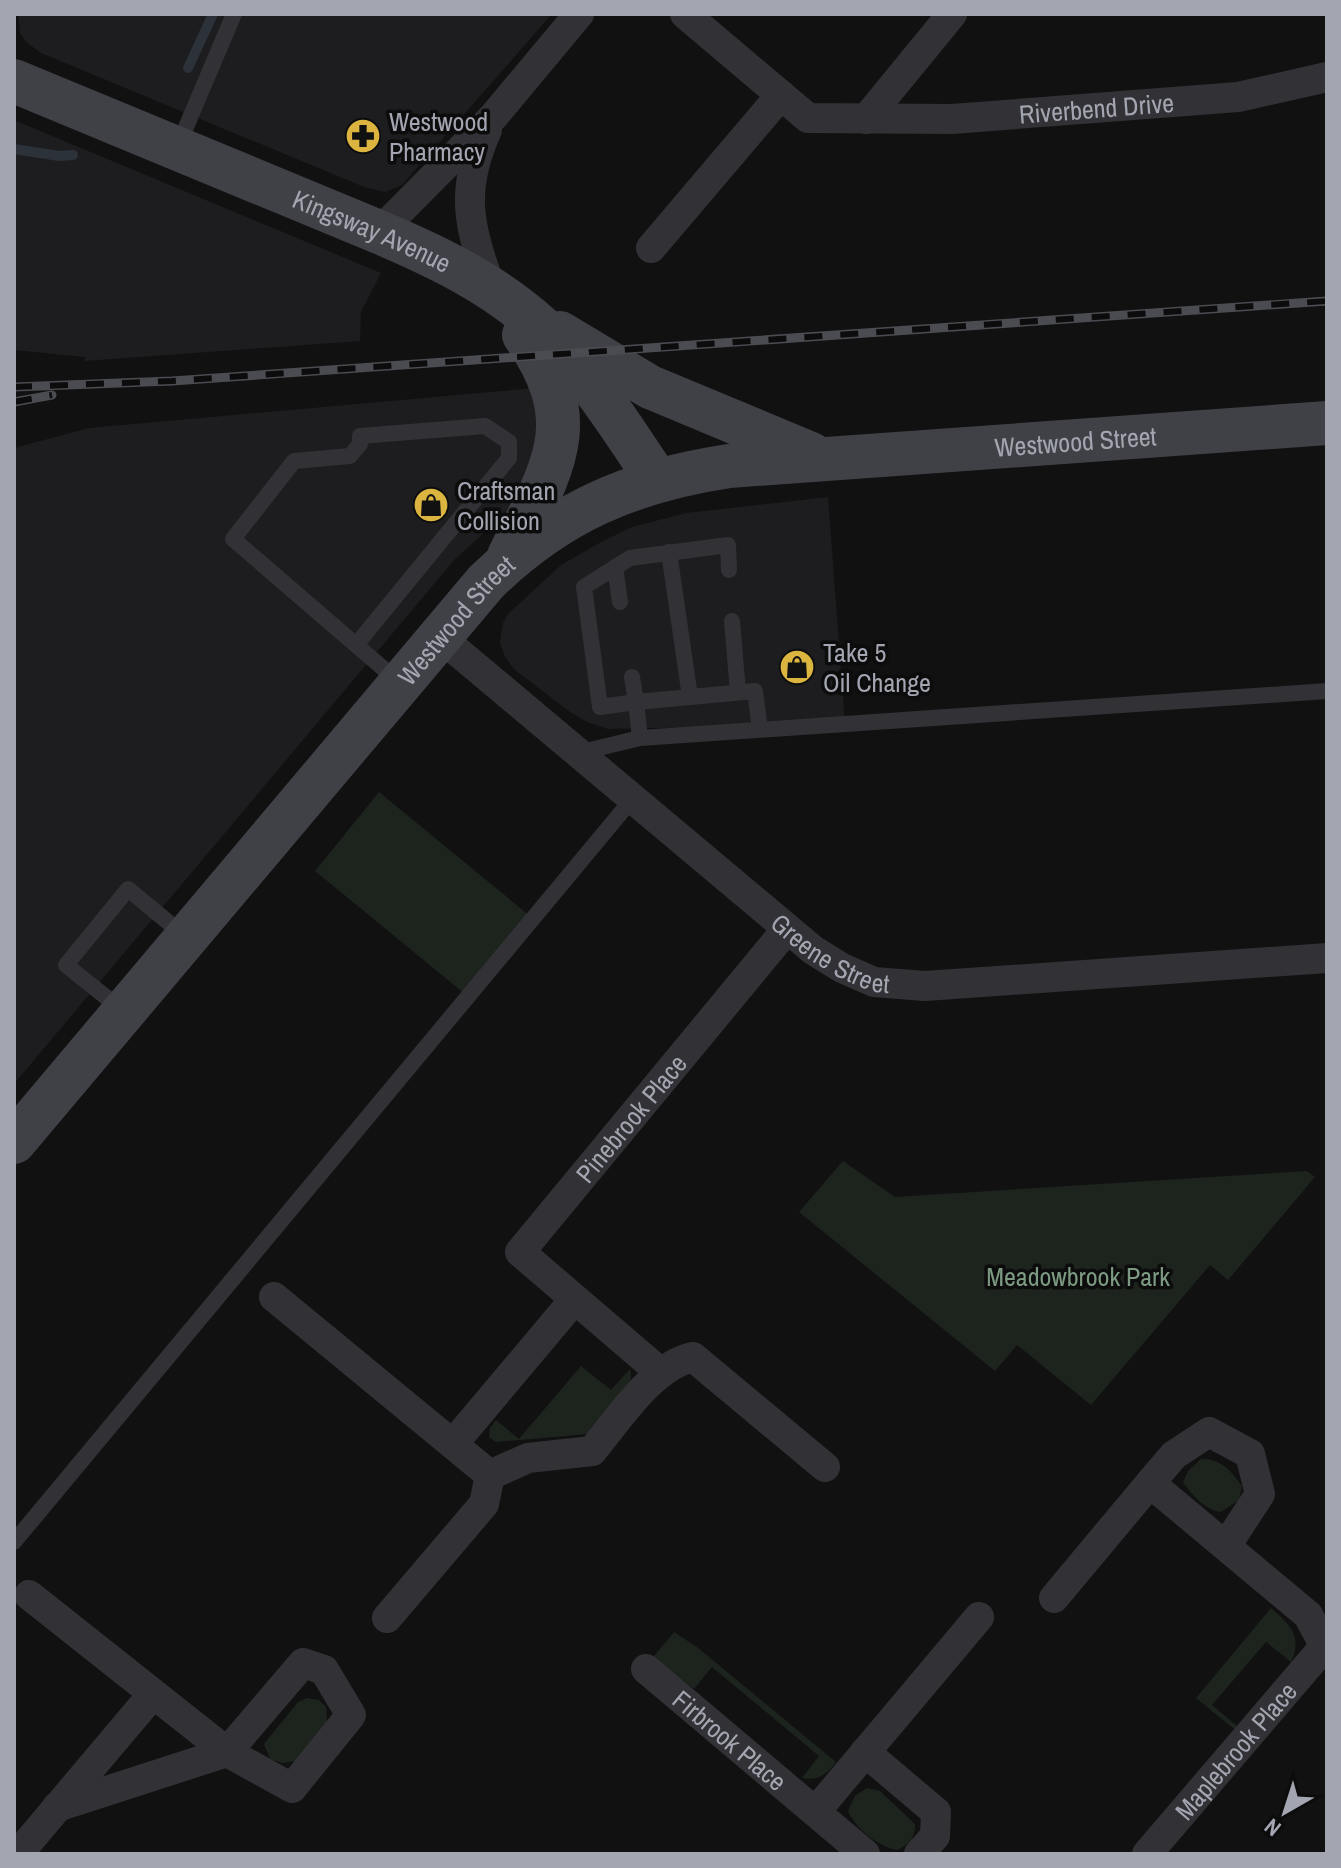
<svg xmlns="http://www.w3.org/2000/svg" width="1341" height="1868" viewBox="0 0 1341 1868" font-family="'Archivo Narrow',sans-serif">
	<style>
		.built { fill: #1d1d1f }
		.green { fill: #1d241e }
		.lines { fill: none; stroke-linecap: round; stroke-linejoin: round }
		.stream { stroke: #2c3239; stroke-width: 10 }
		.service { stroke: #323236; stroke-width: 16 }
		.minor { stroke: #323236; stroke-width: 30 }
		.secondary { stroke: #404146; stroke-width: 44 }
		.rail-casing { stroke: #4b4c51; stroke-width: 9 }
		.rail { stroke: #0c0c0d; stroke-width: 6; stroke-dasharray: 18; stroke-linecap: butt }
		.labels { text-anchor: middle; dominant-baseline: central; stroke-width: 7; stroke-linejoin: round; paint-order: stroke }
		.street-label { font-size: 26px; fill: #a3a6b1; stroke: #0c0c0d }
		.poi-label { font-size: 26px; fill: #a3a6b1; stroke: #0c0c0d; text-anchor: start }
		.park-label { font-size: 26px; fill: #7c9a81; stroke: #0c0c0d }
	</style>
	<rect width="100%" height="100%" fill="#111112"/>
	<path class="built" d="M18 14H552L402 185 385 192 364 187 41 53 26 42 20 33Z
		M14 120 381 273 361 312 360 341 84 361 85 357 14 350Z
		M534 388 543 423 515 505 455 559 14 1084V448L89 428Z
		M828 497 845 724 608 729 587 722 570 712 515 670 505 657 500 643 501 635 503 623 508 614 561 565 603 541 632 527 686 513Z"/>
	<path class="green" d="M379 792 530 916 465 994 315 871Z
		M843 1161 895 1197 1307 1171 1315 1177 1228 1280 1210 1265 1091 1405 1017 1345 995 1371 799 1212Z
		M581 1366 611 1390 630 1369 631 1377 628 1386 588 1434 496 1442 489 1437 490 1428 496 1420 519 1439Z
		M1201 1459C1222 1459 1230 1470 1242 1486L1239 1500 1221 1512C1205 1510 1192 1495 1183 1482L1188 1471Z
		M1271 1608C1290 1625 1303 1636 1291 1662L1266 1642 1212 1705 1237 1726 1234 1729 1196 1698Z
		M674 1632 697 1647 836 1762C826 1775 818 1781 802 1778L819 1756 712 1667 694 1689 667 1668 649 1662Z
		M307 1698 319 1700 326 1707 327 1722 296 1761 282 1763 270 1759 264 1744 298 1702Z
		M867 1788 880 1791 915 1824C915 1838 910 1844 897 1850 876 1845 858 1831 848 1811L855 1796Z"/>
	<g class="lines">
		<path class="stream" d="M188 68 213 14
			M14 149 59 156 73 155"/>
		<path class="service" d="M178 146 234 14
			M669 552 690 697
			M615 567 620 602
			M732 621 738 692
			M356 645 509 458V442L485 426 360 436V444L350 456 294 461 233 539 399 682
			M632 677 636 702 600 707 584 587 630 558 728 545 729 570
			M640 738 636 702 755 691 760 729
			M578 753 640 738 1327 691
			M122 1010 66 965 128 889 185 936
			M14 1542 634 797"/>
		<g class="minor">
			<path id="s1" d="M685 14 808 118 952 119 1238 97 1327 77"/>
			<path d="M866 119 952 14"/>
			<path d="M487 130C459 192 469 227 491 288"/>
			<path d="M379 232 493 117 579 14"/>
			<path d="M651 248 781 95"/>
			<path id="s2" d="M439 636 813 950 842 968 874 982 925 986 1327 958"/>
			<path d="M274 1297 490 1475"/>
			<path id="s3" d="M660 1372 520 1252 787 929"/>
			<path d="M453 1444 574 1300"/>
			<path d="M490 1475 528 1458 592 1451C618 1420 652 1366 693 1357L825 1467"/>
			<path d="M1150 1483 1174 1455 1209 1432 1250 1454 1260 1494 1226 1546"/>
			<path d="M29 1595 227 1752 292 1788 351 1715 324 1670 303 1663 227 1752 57 1807"/>
			<path d="M1054 1598 1150 1483 1308 1615 1327 1650"/>
			<path d="M387 1618 484 1504 490 1475"/>
			<path id="s4" d="M646 1669 865 1854"/>
			<path d="M865 1752 936 1812 935 1836 919 1854"/>
			<path d="M816 1811 979 1617"/>
			<path d="M18 1854 153 1694"/>
			<path id="s5" d="M1147 1854 1324 1647"/>
		</g>
		<g class="secondary">
			<path id="s6" d="M14 81 379 232C438 257 494 284 542 328 585 369 624 431 657 480"/>
			<path d="M560 333 650 387 811 454"/>
			<path d="M509 556C551 470 587 424 524 335"/>
			<path id="s7" d="M14 1142 486 582C558 512 630 481 729 466L1327 423"/>
		</g>
		<defs>
			<path id="rail" d="M14 387 172 381 1327 301
				M14 402 52 395"/>
		</defs>
		<use href="#rail" class="rail-casing"/>
		<use href="#rail" class="rail"/>
	</g>
	<defs>
		<symbol id="pharmacy-disc" viewBox="-11 -11 22 22"><circle r="9.5" fill="#dbb53f" stroke="#0c0c0d"/><path d="M-2-6h4v4h4v4h-4v4h-4v-4h-4v-4h4Z" fill="#111"/></symbol>
		<symbol id="shop-disc" viewBox="-11 -11 22 22"><circle r="9.5" fill="#dbb53f" stroke="#0c0c0d"/><path d="M-5-2.5h2.3a2.7 3.5 0 0 1 5.4 0H5L5.5 6h-11ZM-1.5-2.5h3a1.5 2.3 0 0 0-3 0Z" fill="#111"/></symbol>
	</defs>
	<g fill-rule="evenodd">
		<use href="#pharmacy-disc" x="343" y="116" width="40" height="40"/>
		<use href="#shop-disc" x="411" y="485" width="40" height="40"/>
		<use href="#shop-disc" x="777" y="647" width="40" height="40"/>
	</g>
	<g class="labels">
		<g class="street-label">
			<text stroke="none"><textPath href="#s1" startOffset="450">Riverbend Drive</textPath></text>
			<text stroke="none"><textPath href="#s6" startOffset="388">Kingsway Avenue</textPath></text>
			<text stroke="none"><textPath href="#s7" startOffset="1354">Westwood Street</textPath></text>
			<text stroke="none"><textPath href="#s7" startOffset="684">Westwood Street</textPath></text>
			<text stroke="none"><textPath href="#s2" startOffset="506">Greene Street</textPath></text>
			<text stroke="none"><textPath href="#s3" startOffset="358">Pinebrook Place</textPath></text>
			<text stroke="none"><textPath href="#s4" startOffset="110">Firbrook Place</textPath></text>
			<text stroke="none"><textPath href="#s5" startOffset="136">Maplebrook Place</textPath></text>
		</g>
		<g class="poi-label">
			<text x="389" y="121">Westwood<tspan x="389" dy="30">Pharmacy</tspan></text>
			<text x="457" y="490">Craftsman<tspan x="457" dy="30">Collision</tspan></text>
			<text x="823" y="652">Take 5<tspan x="823" dy="30">Oil Change</tspan></text>
		</g>
		<g class="park-label">
			<text x="1078" y="1276">Meadowbrook Park</text>
		</g>
	</g>
	<rect width="1341" height="1868" fill="none" stroke="#a3a6b1" stroke-width="32"/>
	<g transform="translate(1285 1812) rotate(219)" stroke="#0c0c0d" stroke-width="6" paint-order="stroke">
	<path d="M0-6L14 30L0 20L-14 30Z" fill="#a3a6b1"/>
	<text y="-12" font-size="22" font-weight="bold" text-anchor="middle" fill="#a3a6b1">N</text>
	</g>
</svg>
